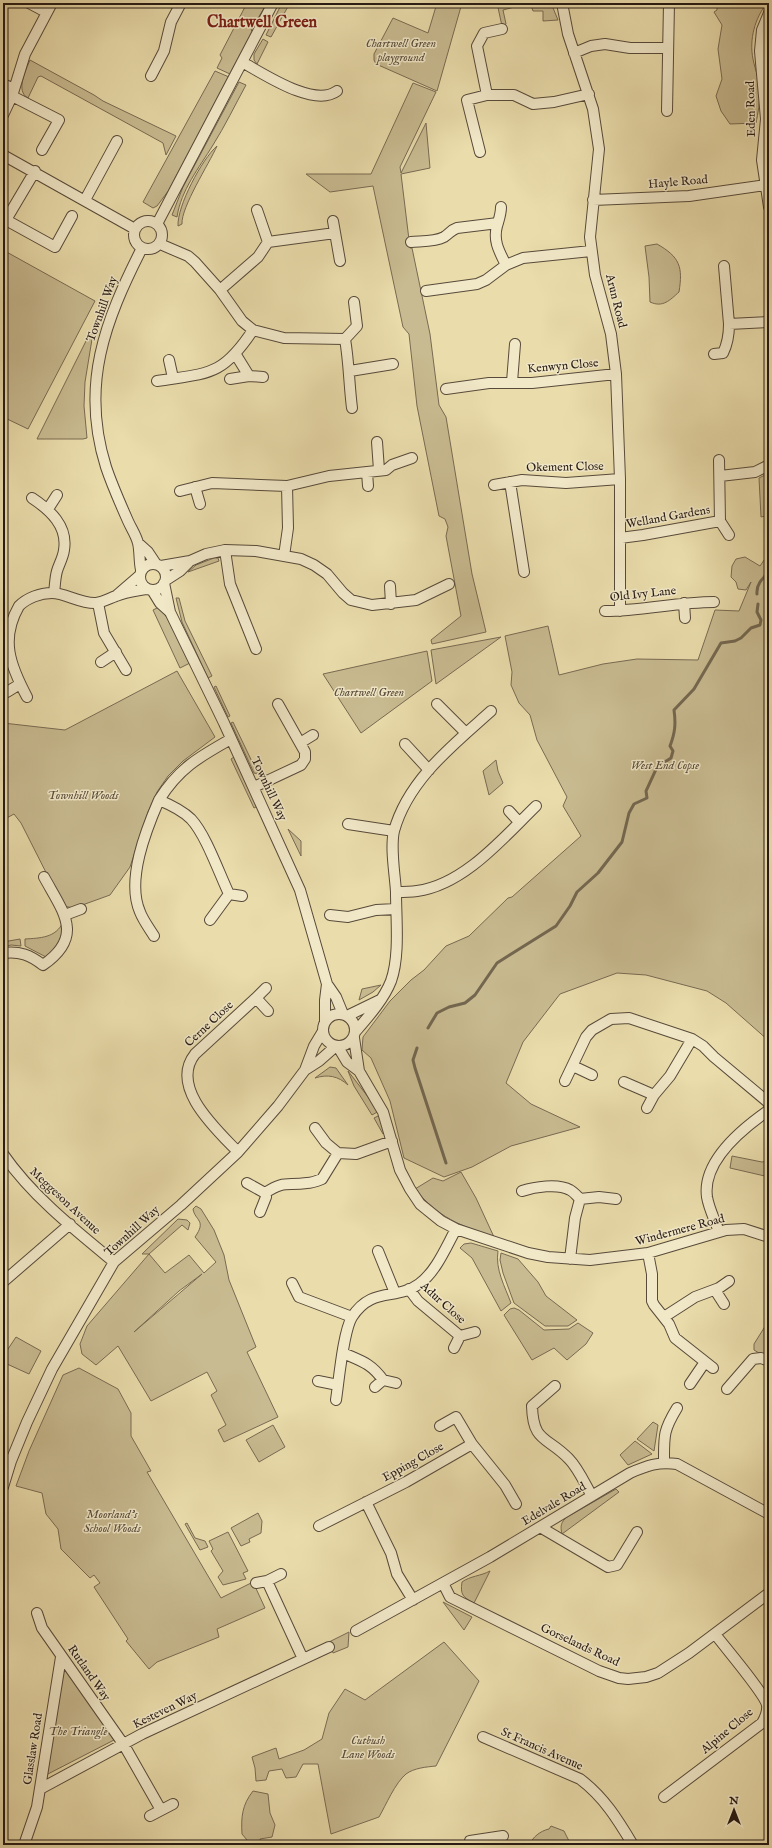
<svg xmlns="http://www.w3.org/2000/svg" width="772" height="1848" viewBox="0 0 772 1848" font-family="'IM FELL English',serif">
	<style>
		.green { fill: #c9bb91; stroke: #786a52; fill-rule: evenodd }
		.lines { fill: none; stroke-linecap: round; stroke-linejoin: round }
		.stream { stroke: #736750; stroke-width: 3 }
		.minor-casing { stroke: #574a3a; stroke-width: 12 }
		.minor { stroke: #f1e8c8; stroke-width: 10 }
		.labels { text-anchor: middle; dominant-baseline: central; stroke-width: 3; stroke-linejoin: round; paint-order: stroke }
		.park-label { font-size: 12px; font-style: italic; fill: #574a3a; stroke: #f1e8c8 }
		.street-label { font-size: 12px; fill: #261a14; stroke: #f1e8c8 }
		.district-label { font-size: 16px; font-weight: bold; fill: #7a1f14; stroke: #f1e8c8 }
	</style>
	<rect width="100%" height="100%" fill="#eadcab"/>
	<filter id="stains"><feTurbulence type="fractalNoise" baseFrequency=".005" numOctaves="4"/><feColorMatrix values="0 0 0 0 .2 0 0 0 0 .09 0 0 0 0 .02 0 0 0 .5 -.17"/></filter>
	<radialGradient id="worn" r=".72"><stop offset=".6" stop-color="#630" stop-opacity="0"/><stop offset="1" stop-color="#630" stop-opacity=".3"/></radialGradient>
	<path class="green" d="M247 3H267L251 30 253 32 230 74 217 68 222 58 220 55Z
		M282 3H290L271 37 266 35Z
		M437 3H462L437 91 376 64 374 60V54L393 18 428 33Z
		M497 3H551L558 20 543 21V11H533L530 3 503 10 506 24 502 26Z
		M717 3H767C755 18 749 39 753 59 755 70 760 80 760 92 760 102 758 113 756 123L730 124 721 111 716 96 722 79 718 49 722 25 714 12 717 10Z
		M263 39 268 42 257 64 254 60V54Z
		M30 60 94 95 103 101 176 136 166 155 163 143 41 76 38 77 28 98C15 91 26 70 30 60Z
		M215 71 229 77 169 190 157 206 153 208 143 202Z
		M239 82 246 85C235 105 225 126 213 145 199 168 181 190 177 217L172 215 183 187Z
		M413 83 436 92 400 167 401 173 426 123 430 168 401 174 410 248H412L430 334 439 405 446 417 472 574 486 632 432 644 431 640 461 616 446 536 448 527 445 519 439 516 417 406 409 334 403 327 373 186 330 192 306 174H371Z
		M217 146C209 164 181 207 182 224L178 226C177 206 202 159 217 146Z
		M657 244C680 257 683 267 679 292 670 300 663 308 650 302L649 277 645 246Z
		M3 250 95 301 28 429 3 417Z
		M90 333H93L85 382 84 406 87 438 83 439H37Z
		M769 473V515L761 517 759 478Z
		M769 553V1041L726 1003 707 991 646 975 617 973 560 994 523 1042 506 1083 531 1104 580 1127 511 1146 472 1167 444 1177 404 1158 390 1101 371 1058 362 1050 363 1037 390 1001 411 980 424 970 446 946 469 936 508 898 512 897 581 836 563 806 567 797 537 740 530 715 519 703 511 685 512 672 505 636 548 626 559 675 603 664 637 659 698 660 715 610 739 611 751 582 746 590 738 589 736 582 731 577 732 566 736 559 745 557 760 566Z
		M214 558H218L219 561 188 572 196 565Z
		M176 598H179L185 621 212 676 208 678 182 622Z
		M159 607 171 623 190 663 180 668 153 610Z
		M501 637 436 684 431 650Z
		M427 651 432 681 361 733 323 674Z
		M177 671 215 737 183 761 168 776 157 792 148 812 130 867 110 895 74 908 63 906 21 823 14 814 3 820V723L65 730Z
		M216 686 230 716 228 717 214 687Z
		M233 722 258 774 254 773 231 723Z
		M234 757 258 806 254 808 231 759Z
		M496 760 498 771 503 783 489 795 483 771Z
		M288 829 301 841V856Z
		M63 922C61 939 61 946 46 957L25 946V939C40 938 56 938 63 922Z
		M20 939 21 946 11 945 3 947V942Z
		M381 985 373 992 359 1000 362 989Z
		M330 1067 336 1068 348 1085C338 1076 328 1074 315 1078Z
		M348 1071 379 1111 372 1115 354 1086Z
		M380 1115 384 1133 383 1134 374 1118Z
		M732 1156 762 1162 769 1161V1177L730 1168Z
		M461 1172 476 1198 494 1237C459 1225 439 1218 415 1189L433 1178 443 1181Z
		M196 1206 201 1209 214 1230 224 1255 229 1280 256 1347 247 1352 278 1417 224 1442 218 1430 226 1425 211 1395 217 1391 207 1372 151 1401 118 1346 96 1365 82 1354 80 1344 87 1326 149 1254H142L178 1219 187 1220 190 1223 188 1230 182 1225 149 1254 165 1273 189 1255 204 1273 216 1262 195 1237C207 1220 195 1221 193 1209ZM202 1274 134 1332 179 1291Z
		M471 1243 498 1251C495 1269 505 1287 511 1303L501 1311 472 1258 460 1248 464 1244Z
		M501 1253 518 1259 538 1282 546 1296 577 1320 568 1326H545L514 1303 503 1273 500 1260Z
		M514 1308 519 1310 544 1330 569 1329 578 1323 593 1333 586 1344 567 1360 554 1348 532 1360 504 1315 510 1309Z
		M769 1320V1359L754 1350V1344Z
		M16 1337 41 1351 29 1374 7 1364 4 1355Z
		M79 1368 118 1389 131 1413V1436L151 1471 147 1472 221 1598 253 1582 265 1608 217 1629 219 1637 157 1662 149 1669 126 1641 128 1639 94 1587 100 1583 94 1575 90 1578 61 1549 58 1529 46 1514 42 1493 16 1486 29 1451 63 1375Z
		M653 1422 658 1425 654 1451 637 1439Z
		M273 1425 285 1447 259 1462 246 1440Z
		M635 1441 652 1454 628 1465 620 1455Z
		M616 1489 619 1492 562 1534C560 1526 561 1522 567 1517Z
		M258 1513 262 1521 261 1533 249 1539 250 1542 241 1546 231 1528Z
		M187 1523 195 1538 205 1541 208 1547 200 1550 185 1524Z
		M228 1532 248 1571 243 1573 246 1579 223 1585 218 1577 223 1571 211 1551 213 1549 209 1541Z
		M490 1571 474 1603C463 1597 460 1595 462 1582 470 1576 481 1576 490 1571Z
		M443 1602 472 1617 464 1630Z
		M349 1632 348 1647 333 1653 329 1642Z
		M444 1642 479 1681 436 1766C426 1767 414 1768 406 1774 395 1783 386 1805 379 1817L331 1834 318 1764H303L296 1777 286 1778 282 1769 269 1771 266 1780 256 1781 255 1768 252 1757 276 1748 279 1759 304 1750 322 1739 329 1713 345 1689 365 1700Z
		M63 1669 67 1670 114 1740 46 1775Z
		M253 1791 268 1794 270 1813 275 1825 272 1837 260 1839V1845H237L247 1840 242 1834C241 1817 242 1805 253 1791Z
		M551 1826 564 1831 571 1845H529C533 1837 540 1831 549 1829Z"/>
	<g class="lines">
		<path class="stream" d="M757 594C756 584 763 578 769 572
			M428 1028 437 1013 449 1007 465 1003 475 995 497 963 556 926 570 906 577 892 598 873 622 842 629 813 634 804 647 798 646 791 657 767 671 758 673 751 670 746C675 733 676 724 674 710L694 689 721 643 735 641 741 638 751 628 760 625 761 620 757 612 758 604
			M417 1048 413 1060 415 1068 446 1163"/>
		<defs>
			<path id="minor" d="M29 3 46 12
				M562 3 568 34 593 109 599 149 590 237 595 275 611 334 616 374 620 479V611
				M769 13 762 30 760 51 766 119 762 160 769 207
				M502 29 484 33 477 46 487 95H514L533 104 554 102 589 94
				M574 53 591 46 605 44 630 48H668
				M242 62C264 74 314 108 337 91
				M151 76 164 51 171 22 181 3
				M3 84 14 89
				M12 96 59 120 42 150
				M667 111 669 3
				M3 115 12 96 25 54 52 3
				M480 152 467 100 487 95
				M3 155 135 229
				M85 200 117 141
				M593 200 689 196 766 185
				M501 207C501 214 499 219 497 226 493 241 499 251 506 265
				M257 210 268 242
				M6 220 55 247 72 216
				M134 235a14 14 0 1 1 28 0a14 14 0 1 1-28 0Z
				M333 221 340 261
				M157 224 273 3
				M3 225 35 171
				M411 242C420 241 435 242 444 237 449 234 451 230 457 228L498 223
				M160 244 188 256 195 262 220 290 242 321 253 330 284 338 345 339C349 362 349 384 352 408
				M724 266 729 324 769 322
				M220 290 258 257 268 242 335 233
				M426 291 477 284 486 280 506 265 523 258 591 251
				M345 339 357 326 354 302
				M714 354 723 353C728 343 729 335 729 324
				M236 355 249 376 263 377
				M169 360 173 378
				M350 371 393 364
				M230 379 249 376
				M157 381C208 373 222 377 253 330
				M512 382 515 344
				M446 389 489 383H532L616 374
				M377 442 379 470
				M367 472 368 486
				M720 476 755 472 769 465
				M510 482 524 572
				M494 485 522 480 566 483 620 479
				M195 487 200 504
				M180 491 212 483 287 486 329 476 386 470 392 465 412 458
				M32 498C50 510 68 526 64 550 63 558 59 564 57 571 55 578 55 586 54 593
				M48 509 57 495
				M720 521 729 535
				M620 538 643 535 720 521 719 460
				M138 543 148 552 156 564
				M225 550 230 584 256 649
				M284 556 288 528 287 486
				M140 577a13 13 0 1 1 26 0a13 13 0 1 1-26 0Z
				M161 566 190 561 206 554 225 550 256 551 301 559 314 565 327 574 343 593 351 600 372 605 416 600 449 584
				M141 570C139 561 140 551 138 543 136 535 131 528 128 521 120 503 112 485 106 467 80 385 105 321 142 248
				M166 580 180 571 190 561
				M164 583 170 612 224 723 300 890 327 984 336 997 343 1014
				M390 586 391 604
				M152 590 160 603 170 612
				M117 595 139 576
				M98 603 104 633 126 670
				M684 603 685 618
				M605 611C642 611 677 602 714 602
				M101 662 116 652
				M7 692 20 684
				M27 697C10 665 0 639 19 606 27 598 40 593 52 593 65 593 81 604 96 603 104 602 110 598 116 596 126 592 136 591 146 589
				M437 704 466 733
				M231 739C199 757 179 768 159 800 171 805 182 810 191 819 206 835 219 873 229 894L242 896
				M300 743 313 735
				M405 744 429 770
				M254 787 301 765 305 759V752L278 704
				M509 811 519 822
				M348 824 394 831
				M396 892C395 874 390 848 394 831 408 780 453 745 491 711
				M65 915 81 909
				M330 915 348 917 376 910 396 909
				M210 920 229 894
				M154 936C149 928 143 920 140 912 126 880 146 830 159 800
				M3 953C20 951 30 955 43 965 85 936 63 912 44 877
				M256 998 266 988
				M323 1030a16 16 0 1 1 32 0a16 16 0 1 1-32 0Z
				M347 1016 380 1000
				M325 1022V1000L327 984
				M356 1031C369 1016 384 999 391 981 400 956 396 919 396 892 403 892 410 892 417 891 464 885 504 837 536 806
				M354 1038 359 1071
				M338 1047 347 1062 359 1071 383 1112 400 1170 410 1189 420 1204 441 1221 456 1229 528 1253 548 1257 590 1260 648 1253 726 1230 744 1229 769 1237
				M573 1066 592 1075
				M305 1070 314 1046 323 1031
				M565 1081 586 1037 592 1030 611 1019 629 1018 692 1039 703 1046 714 1057 769 1103
				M624 1082 654 1095 670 1076 692 1039
				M647 1108 654 1095
				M315 1128 326 1143 338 1153
				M238 1152C216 1129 169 1087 195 1054L256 998 268 1011
				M3 1154C32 1196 75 1230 114 1262
				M247 1183 265 1193
				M522 1191C534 1187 558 1183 570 1190 574 1192 577 1196 580 1199L599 1197 616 1199
				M265 1193C285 1180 286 1186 307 1183 312 1183 317 1181 322 1179L338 1153 356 1154 392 1141
				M260 1212 266 1197 265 1193
				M719 1232C715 1220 709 1209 707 1197 702 1161 743 1128 769 1110
				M378 1251 395 1293
				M648 1253 652 1274V1301L654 1305 669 1324 675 1338 713 1368
				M570 1259 575 1218 580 1199
				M3 1282 70 1224
				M292 1283 299 1297 352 1317
				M409 1289 418 1301 460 1336
				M715 1290 724 1304
				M664 1317 695 1297 719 1288 729 1281
				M454 1348 460 1336 475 1332
				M343 1353C361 1361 371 1363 383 1380L396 1383
				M318 1381 338 1385
				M690 1384 705 1362
				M555 1386 532 1406C533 1443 547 1436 569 1459 578 1468 585 1484 592 1496
				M375 1387 383 1380
				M727 1389 753 1359 761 1358 769 1361
				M336 1400C339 1380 343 1332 352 1317 372 1286 396 1301 419 1284 436 1272 446 1247 456 1229
				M440 1426 456 1417 472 1444 505 1485 516 1504
				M664 1462C664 1436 663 1431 677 1408
				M3 1487 11 1461 27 1422 52 1369 114 1262 181 1205 238 1152 278 1106 305 1070 319 1061 336 1046
				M366 1502 391 1553 397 1574 413 1600
				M319 1526 406 1482 472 1444
				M540 1527 608 1567 617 1565 637 1532
				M267 1581 303 1659
				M256 1583 267 1581 281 1574
				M443 1583 450 1597 599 1671 619 1678 628 1679 646 1677 658 1673 689 1653 769 1593
				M37 1613 42 1628 124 1745 161 1810
				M356 1631 490 1557 630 1473C646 1466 659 1461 677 1464L769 1514
				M483 1737 580 1779C604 1797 618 1820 633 1845
				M40 1789 142 1734 329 1647
				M664 1797 762 1723C765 1718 768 1712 767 1705 765 1694 724 1646 715 1634
				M150 1816 173 1804
				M24 1845 37 1807 61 1657
				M470 1845V1841L503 1836"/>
		</defs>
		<use href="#minor" class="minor-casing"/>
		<use href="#minor" class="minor"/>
	</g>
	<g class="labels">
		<g class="park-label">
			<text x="401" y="43">Chartwell Green<tspan x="401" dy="14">playground</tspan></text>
			<text x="369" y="692">Chartwell Green</text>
			<text x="665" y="765">West End Copse</text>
			<text x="83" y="795">Townhill Woods</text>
			<text x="112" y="1514">Moorland's<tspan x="112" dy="14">School Woods</tspan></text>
			<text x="78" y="1731">The Triangle</text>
			<text x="368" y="1740">Cutbush<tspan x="368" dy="14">Lane Woods</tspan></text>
		</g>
		<g class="street-label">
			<text transform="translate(751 109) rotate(-91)">Eden Road</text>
			<text transform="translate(678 182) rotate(-5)">Hayle Road</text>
			<text transform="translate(616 301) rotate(76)">Arun Road</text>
			<text transform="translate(102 309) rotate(-70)">Townhill Way</text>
			<text transform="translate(563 366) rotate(-5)">Kenwyn Close</text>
			<text transform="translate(565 467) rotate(-1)">Okement Close</text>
			<text transform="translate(668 517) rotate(-10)">Welland Gardens</text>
			<text transform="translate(643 594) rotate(-6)">Old Ivy Lane</text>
			<text transform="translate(269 789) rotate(65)">Townhill Way</text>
			<text transform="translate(209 1024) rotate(-43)">Cerne Close</text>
			<text transform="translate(65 1201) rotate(43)">Meggeson Avenue</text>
			<text transform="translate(680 1230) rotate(-15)">Windermere Road</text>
			<text transform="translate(132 1231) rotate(-42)">Townhill Way</text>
			<text transform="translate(443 1303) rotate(42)">Adur Close</text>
			<text transform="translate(413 1462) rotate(-29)">Epping Close</text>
			<text transform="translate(554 1504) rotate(-31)">Edelvale Road</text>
			<text transform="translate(580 1645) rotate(25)">Gorselands Road</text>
			<text transform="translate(89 1673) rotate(55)">Rutland Way</text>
			<text transform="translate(165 1710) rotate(-26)">Kesteven Way</text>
			<text transform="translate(727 1731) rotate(-40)">Alpine Close</text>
			<text transform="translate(33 1749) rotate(-81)">Glasslaw Road</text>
			<text transform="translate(542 1749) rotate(24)">St Francis Avenue</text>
		</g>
		<g class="district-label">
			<text x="262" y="23">Chartwell Green</text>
		</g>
	</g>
	<rect width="772" height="1848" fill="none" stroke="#eadcab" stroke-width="16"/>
	<rect x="4" y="4" width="764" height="1840" fill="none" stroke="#261a14" stroke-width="2"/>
	<rect x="8" y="8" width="756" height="1832" fill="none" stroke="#261a14"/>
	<g transform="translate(734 1810)" stroke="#f1e8c8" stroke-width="3" paint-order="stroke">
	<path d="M0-3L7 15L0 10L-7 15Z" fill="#261a14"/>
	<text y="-6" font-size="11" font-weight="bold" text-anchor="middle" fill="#261a14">N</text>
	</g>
	<rect width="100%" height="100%" filter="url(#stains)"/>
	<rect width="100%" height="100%" fill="url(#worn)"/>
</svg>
